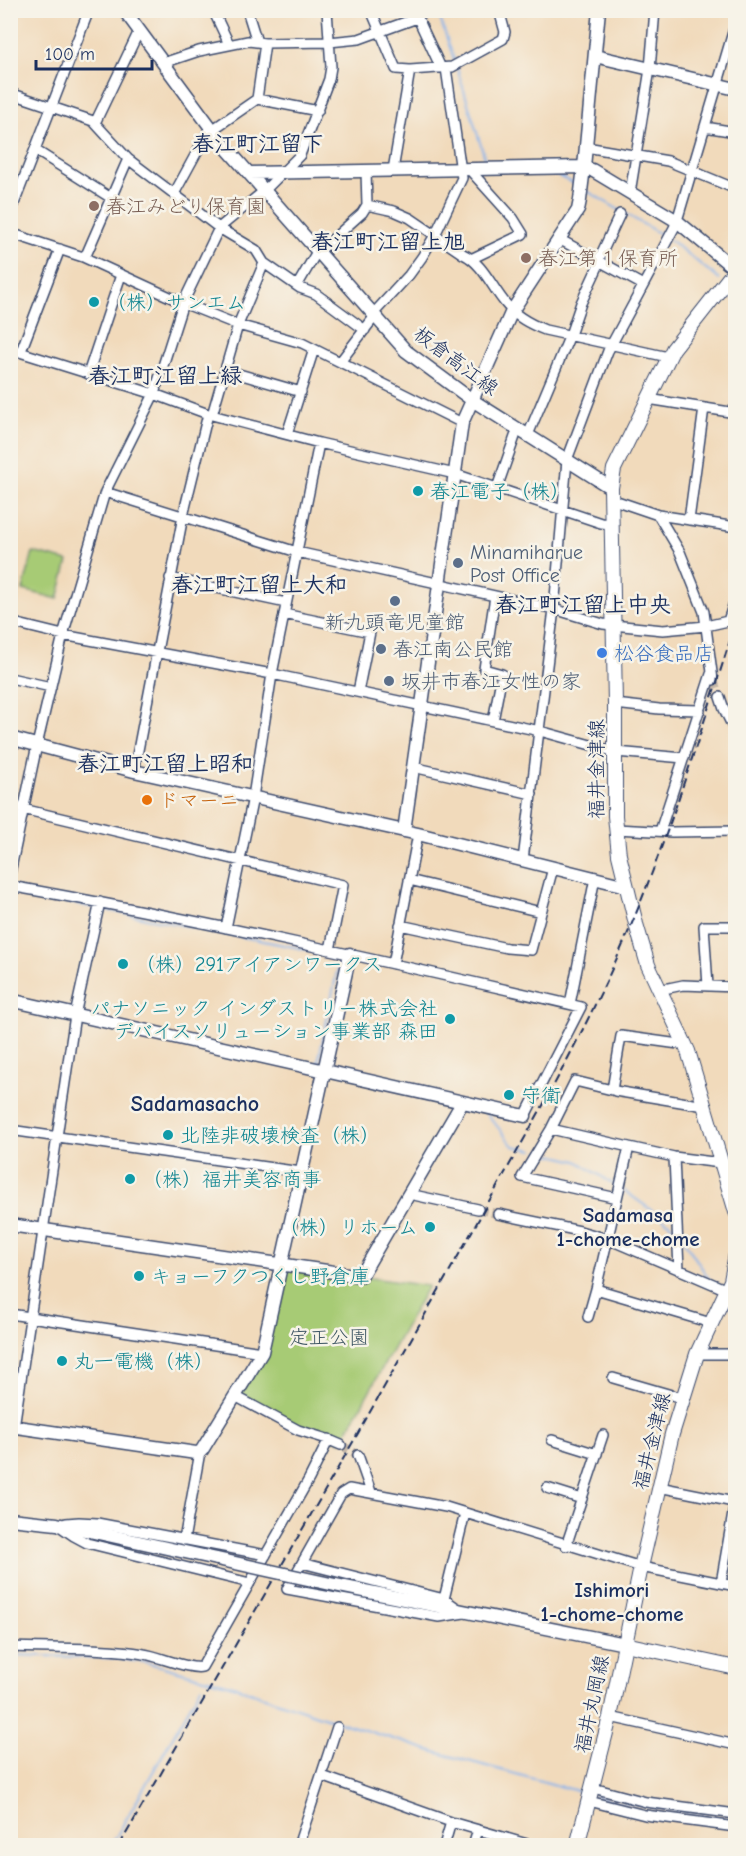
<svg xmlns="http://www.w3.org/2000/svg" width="746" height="1856" viewBox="0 0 746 1856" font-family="'Comic Neue','Klee One',sans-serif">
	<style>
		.park { fill: #a7cb75; stroke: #617d6a; stroke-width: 1.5 }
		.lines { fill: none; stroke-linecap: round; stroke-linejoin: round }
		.stream { stroke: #80b1ec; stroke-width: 2 }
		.street-tunnel { stroke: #c6b8a8; stroke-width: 9; stroke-dasharray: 9 4.5; stroke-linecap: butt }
		.street-casing { stroke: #3b496c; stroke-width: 12 }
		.secondary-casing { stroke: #3b496c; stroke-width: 15 }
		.primary-casing { stroke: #3b496c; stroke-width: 16 }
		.street { stroke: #fff; stroke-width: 9 }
		.secondary { stroke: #fff; stroke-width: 12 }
		.primary { stroke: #fff; stroke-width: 14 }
		.rail { stroke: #1b2f5e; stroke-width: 2; stroke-dasharray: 9 4.5; stroke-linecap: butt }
		.secondary-bridge-casing { stroke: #3b496c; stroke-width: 15; stroke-linecap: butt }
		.secondary-bridge { stroke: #fff; stroke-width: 12 }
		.education-dot { fill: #8d6e63; stroke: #f7f3e8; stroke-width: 2 }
		.culture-dot { fill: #0f9aa8; stroke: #f7f3e8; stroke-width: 2 }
		.service-dot { fill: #5c6f8a; stroke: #f7f3e8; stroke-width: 2 }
		.shop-dot { fill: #3f7fe0; stroke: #f7f3e8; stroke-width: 2 }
		.food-dot { fill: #e8710a; stroke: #f7f3e8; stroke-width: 2 }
		.labels { text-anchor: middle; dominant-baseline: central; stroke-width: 5; stroke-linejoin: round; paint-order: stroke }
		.education-label { font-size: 20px; fill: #785e54; stroke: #f7f3e8; text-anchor: start }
		.culture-label { font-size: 20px; fill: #0d838f; stroke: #f7f3e8; text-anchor: start }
		.street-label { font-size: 20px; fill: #1b2f5e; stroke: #f7f3e8 }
		.service-label { font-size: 20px; fill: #4e5e75; stroke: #f7f3e8; text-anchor: start }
		.shop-label { font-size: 20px; fill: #366cbe; stroke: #f7f3e8; text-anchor: start }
		.food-label { font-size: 20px; fill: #c56008; stroke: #f7f3e8; text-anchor: start }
		.park-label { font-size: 20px; fill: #3e5664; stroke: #f7f3e8 }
		.neighbourhood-label { font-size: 21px; font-weight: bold; fill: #1b2f5e; stroke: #f7f3e8 }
		.quarter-label { font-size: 22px; font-weight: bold; fill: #1b2f5e; stroke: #f7f3e8 }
	</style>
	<rect width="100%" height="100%" fill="#f7f3e8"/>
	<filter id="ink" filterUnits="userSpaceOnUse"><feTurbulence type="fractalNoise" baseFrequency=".0167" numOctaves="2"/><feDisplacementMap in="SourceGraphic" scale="12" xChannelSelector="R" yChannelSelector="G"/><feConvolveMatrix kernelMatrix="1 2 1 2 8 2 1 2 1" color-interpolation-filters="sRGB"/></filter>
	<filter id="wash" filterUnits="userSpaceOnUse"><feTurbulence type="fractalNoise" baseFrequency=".008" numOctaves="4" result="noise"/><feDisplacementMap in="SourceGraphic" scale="24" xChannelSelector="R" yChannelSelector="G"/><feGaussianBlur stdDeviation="1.35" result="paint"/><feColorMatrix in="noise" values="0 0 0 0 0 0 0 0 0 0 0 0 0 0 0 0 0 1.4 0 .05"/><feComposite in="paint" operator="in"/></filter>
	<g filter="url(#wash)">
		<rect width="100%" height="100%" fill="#f1dabb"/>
		<path class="park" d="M33 552 68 561 58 599 23 590Z
			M281 1265 428 1286 341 1442 316 1429 300 1427 237 1393 262 1352Z"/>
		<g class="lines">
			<path class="stream" d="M437 10 455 62
				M457 68 487 165
				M552 173 577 185
				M587 191 665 237
				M670 240 719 279
				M727 290 736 301
				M22 893 96 908
				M101 909 319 952
				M321 1064 318 1063 340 957
				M329 1066 347 1070
				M485 1111 513 1146 534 1150
				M539 1152 577 1161 618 1187
				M623 1190 660 1216 674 1227
				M681 1236 709 1279
				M727 1303 736 1312
				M10 1655 111 1658 145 1662 227 1684 320 1716 435 1752 585 1793
				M594 1796 617 1802 736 1820
				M111 1846 201 1687"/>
		</g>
	</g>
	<g filter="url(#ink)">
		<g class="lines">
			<path class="street-tunnel" d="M713 680 720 697
				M478 1209 498 1214
				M341 1445 358 1455"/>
			<defs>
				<path id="street" d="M213 10 229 44
					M247 10 257 42
					M371 10 396 69 410 70
					M414 10 441 68
					M444 10 445 13 453 10
					M163 63 199 51 248 41 265 43 329 42 359 39 417 18
					M10 93 93 121 128 159 219 228 256 250 264 263 300 288 316 294 365 330
					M257 99 265 43
					M95 123 139 31
					M705 127 736 132
					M212 130 257 99 318 111
					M586 147 668 161 736 189
					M35 150 111 198
					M468 168 513 218 523 234 473 258
					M393 170 410 70 452 67 503 39 505 32 499 10
					M630 193 650 69 655 10
					M174 194 210 128
					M367 205 394 211 410 218 463 254C483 263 492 288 506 304 516 317 530 324 545 330L668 357
					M10 214 89 10
					M10 233 83 257 183 303 238 325 302 343 462 423
					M559 239 643 285
					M83 257 87 253 128 159
					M598 261 620 214
					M297 286 315 255 362 213 367 205 366 171
					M373 314 409 275 422 257 435 235 462 178 446 68
					M10 349 154 394 208 414 319 443 455 474 601 523 612 524
					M21 351 60 249
					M340 362 375 316
					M225 370 301 392
					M88 374 121 275
					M648 399 736 413
					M212 415 238 325 264 263
					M287 434 314 349
					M528 435 570 335 581 303 600 262
					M497 488 518 428
					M105 492 297 552 554 609 603 624 663 630 706 626 728 621 736 597
					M611 499 658 515 736 527
					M658 515 680 552 704 612 713 680
					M689 520 704 408
					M170 578 286 603
					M284 614 370 632 358 692
					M10 622 63 635 272 674 540 731 616 752 684 758
					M10 678 51 687
					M720 697 724 709 736 733
					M615 704 659 709 700 710
					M493 721 502 674 484 669 495 596
					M413 767 532 794
					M134 771 183 516 208 414
					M10 806 343 885 330 950
					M616 829 672 832 736 831
					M660 831 711 674
					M523 860 554 609 567 460 608 351 674 228 679 214 736 22
					M10 873 37 745 63 635 105 492 154 394 183 303 219 228 264 191 300 155 329 79 331 67 327 10
					M409 880 541 912
					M10 886C202 920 392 963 581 1007L525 1116
					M400 925 507 948 531 950 553 868
					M226 928 253 797 272 674 319 443
					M393 964 418 834
					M708 986 704 926H736
					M659 990 683 985 736 987
					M570 1004 595 878
					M615 1091 705 1106
					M551 1129 629 1147
					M10 1130 301 1172
					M674 1157 679 1270
					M409 1194 478 1209
					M617 1198 522 1177 551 1129 575 1081 612 1090 621 1036 686 1045
					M498 1214 580 1231 608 1239 727 1290
					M596 1289 711 1323
					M10 1314 262 1352
					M588 1317 596 1289 629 1147 674 1157 736 1165
					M697 1354H736
					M613 1378 682 1398
					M235 1396 298 1430 327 1439 341 1445
					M14 1427 75 1015 100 902
					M552 1440 597 1454
					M358 1455 371 1492
					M659 1487 734 1502
					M547 1488 582 1499
					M66 1523 79 1522 97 1523 266 1555
					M61 1527 74 1536 87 1543 250 1583
					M184 1540 200 1452
					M566 1546 603 1435
					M302 1563 341 1494 349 1489 446 1507 641 1567 736 1586
					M302 1563 444 1599 464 1613 439 1617 287 1589Z
					M721 1583 736 1496
					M444 1599 465 1513
					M10 1647C53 1649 103 1647 144 1654 158 1656 190 1670 202 1667L309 1479 329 1439
					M610 1717 736 1745
					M322 1776 451 1822 534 1846
					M593 1788 646 1802 736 1814
					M589 1801 645 1815 736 1827
					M298 1846 337 1727
					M444 1846 451 1822
					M473 1846 478 1830"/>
				<path id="secondary" d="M124 10 223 144 406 351 472 400 611 488
					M595 56 736 89
					M250 173 584 167 592 170 677 221 736 270
					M10 738 134 771 418 834 626 886
					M404 831 462 423 512 311 578 210 580 200 584 167 599 10
					M10 1000 525 1116
					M10 1225 361 1276 462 1103
					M10 1426 196 1453 200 1452 202 1450 262 1352 350 954
					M10 1519 57 1524 217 1559
					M335 1585 625 1644"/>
				<path id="primary" d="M736 269 673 349 614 469 611 488 615 704V816L619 855 636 924 648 965 688 1051 736 1212
					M625 1644 736 1668
					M577 1846 610 1717 641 1567 672 1434 697 1354 731 1281 736 1254"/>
			</defs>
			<use href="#street" class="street-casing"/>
			<use href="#secondary" class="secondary-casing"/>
			<use href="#primary" class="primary-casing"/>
			<use href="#street" class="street"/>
			<use href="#secondary" class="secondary"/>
			<use href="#primary" class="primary"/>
			<path class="rail" d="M119 1846 357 1435 541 1109C575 1046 608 982 635 916 674 820 704 721 736 622"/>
			<defs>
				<path id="secondary-bridge" d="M217 1559 335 1585"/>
			</defs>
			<use href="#secondary-bridge" class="secondary-bridge-casing"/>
			<use href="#secondary-bridge" class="secondary-bridge"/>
		</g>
	</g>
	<g class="education-dot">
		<circle cx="94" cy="206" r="6"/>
		<circle cx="526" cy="258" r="6"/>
	</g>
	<g class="culture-dot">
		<circle cx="94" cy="302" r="6"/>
		<circle cx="418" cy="491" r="6"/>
		<circle cx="123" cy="964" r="6"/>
		<circle cx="450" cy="1019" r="6"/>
		<circle cx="509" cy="1095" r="6"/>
		<circle cx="168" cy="1135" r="6"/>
		<circle cx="130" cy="1179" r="6"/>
		<circle cx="430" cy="1227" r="6"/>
		<circle cx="139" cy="1276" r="6"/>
		<circle cx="62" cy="1361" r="6"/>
	</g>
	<g class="service-dot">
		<circle cx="458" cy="563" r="6"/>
		<circle cx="395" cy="601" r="6"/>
		<circle cx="381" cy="649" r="6"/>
		<circle cx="389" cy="681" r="6"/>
	</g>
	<circle class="shop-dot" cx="602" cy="653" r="6"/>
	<circle class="food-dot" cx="147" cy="800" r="6"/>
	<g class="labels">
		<g class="education-label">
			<text x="106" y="206">春江みどり保育園</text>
			<text x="538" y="258">春江第１保育所</text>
		</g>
		<g class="culture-label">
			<text x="106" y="302">（株）サンエム</text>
			<text x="430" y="491">春江電子（株）</text>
			<text x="135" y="964">（株）291アイアンワークス</text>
			<text x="438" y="1008" text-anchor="end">パナソニック インダストリー株式会社<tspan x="438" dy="23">デバイスソリューション事業部 森田</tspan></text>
			<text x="521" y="1095">守衛</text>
			<text x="180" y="1135">北陸非破壊検査（株）</text>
			<text x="142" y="1179">（株）福井美容商事</text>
			<text x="418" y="1227" text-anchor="end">（株）リホーム</text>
			<text x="151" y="1276">キョーフクつくし野倉庫</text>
			<text x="74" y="1361">丸一電機（株）</text>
		</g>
		<g class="street-label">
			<text transform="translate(456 361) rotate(37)">板倉高江線</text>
			<text transform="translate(596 769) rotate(-90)">福井金津線</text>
			<text transform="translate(652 1441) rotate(-76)">福井金津線</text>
			<text transform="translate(592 1704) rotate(-78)">福井丸岡線</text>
		</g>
		<g class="service-label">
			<text x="470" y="552">Minamiharue<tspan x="470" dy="23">Post Office</tspan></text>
			<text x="395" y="622" text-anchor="middle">新九頭竜児童館</text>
			<text x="393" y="649">春江南公民館</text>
			<text x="401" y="681">坂井市春江女性の家</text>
		</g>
		<g class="shop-label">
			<text x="614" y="653">松谷食品店</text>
		</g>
		<g class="food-label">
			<text x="159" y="800">ドマーニ</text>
		</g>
		<g class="park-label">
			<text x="329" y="1337">定正公園</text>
		</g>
		<g class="neighbourhood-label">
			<text x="628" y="1215">Sadamasa<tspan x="628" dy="24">1-chome-chome</tspan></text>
			<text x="612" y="1590">Ishimori<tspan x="612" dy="24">1-chome-chome</tspan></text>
		</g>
		<g class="quarter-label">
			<text x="258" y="144">春江町江留下</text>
			<text x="388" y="242">春江町江留上旭</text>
			<text x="165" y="376">春江町江留上緑</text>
			<text x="259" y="585">春江町江留上大和</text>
			<text x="583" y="605">春江町江留上中央</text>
			<text x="165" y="764">春江町江留上昭和</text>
			<text x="195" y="1104">Sadamasacho</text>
		</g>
	</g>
	<rect width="746" height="1856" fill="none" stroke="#f7f3e8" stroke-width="36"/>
	<path d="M36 60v9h116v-9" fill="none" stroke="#1b2f5e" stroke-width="3"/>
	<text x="45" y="60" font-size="18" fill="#1b2f5e" stroke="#f7f3e8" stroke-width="4.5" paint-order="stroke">100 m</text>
</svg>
